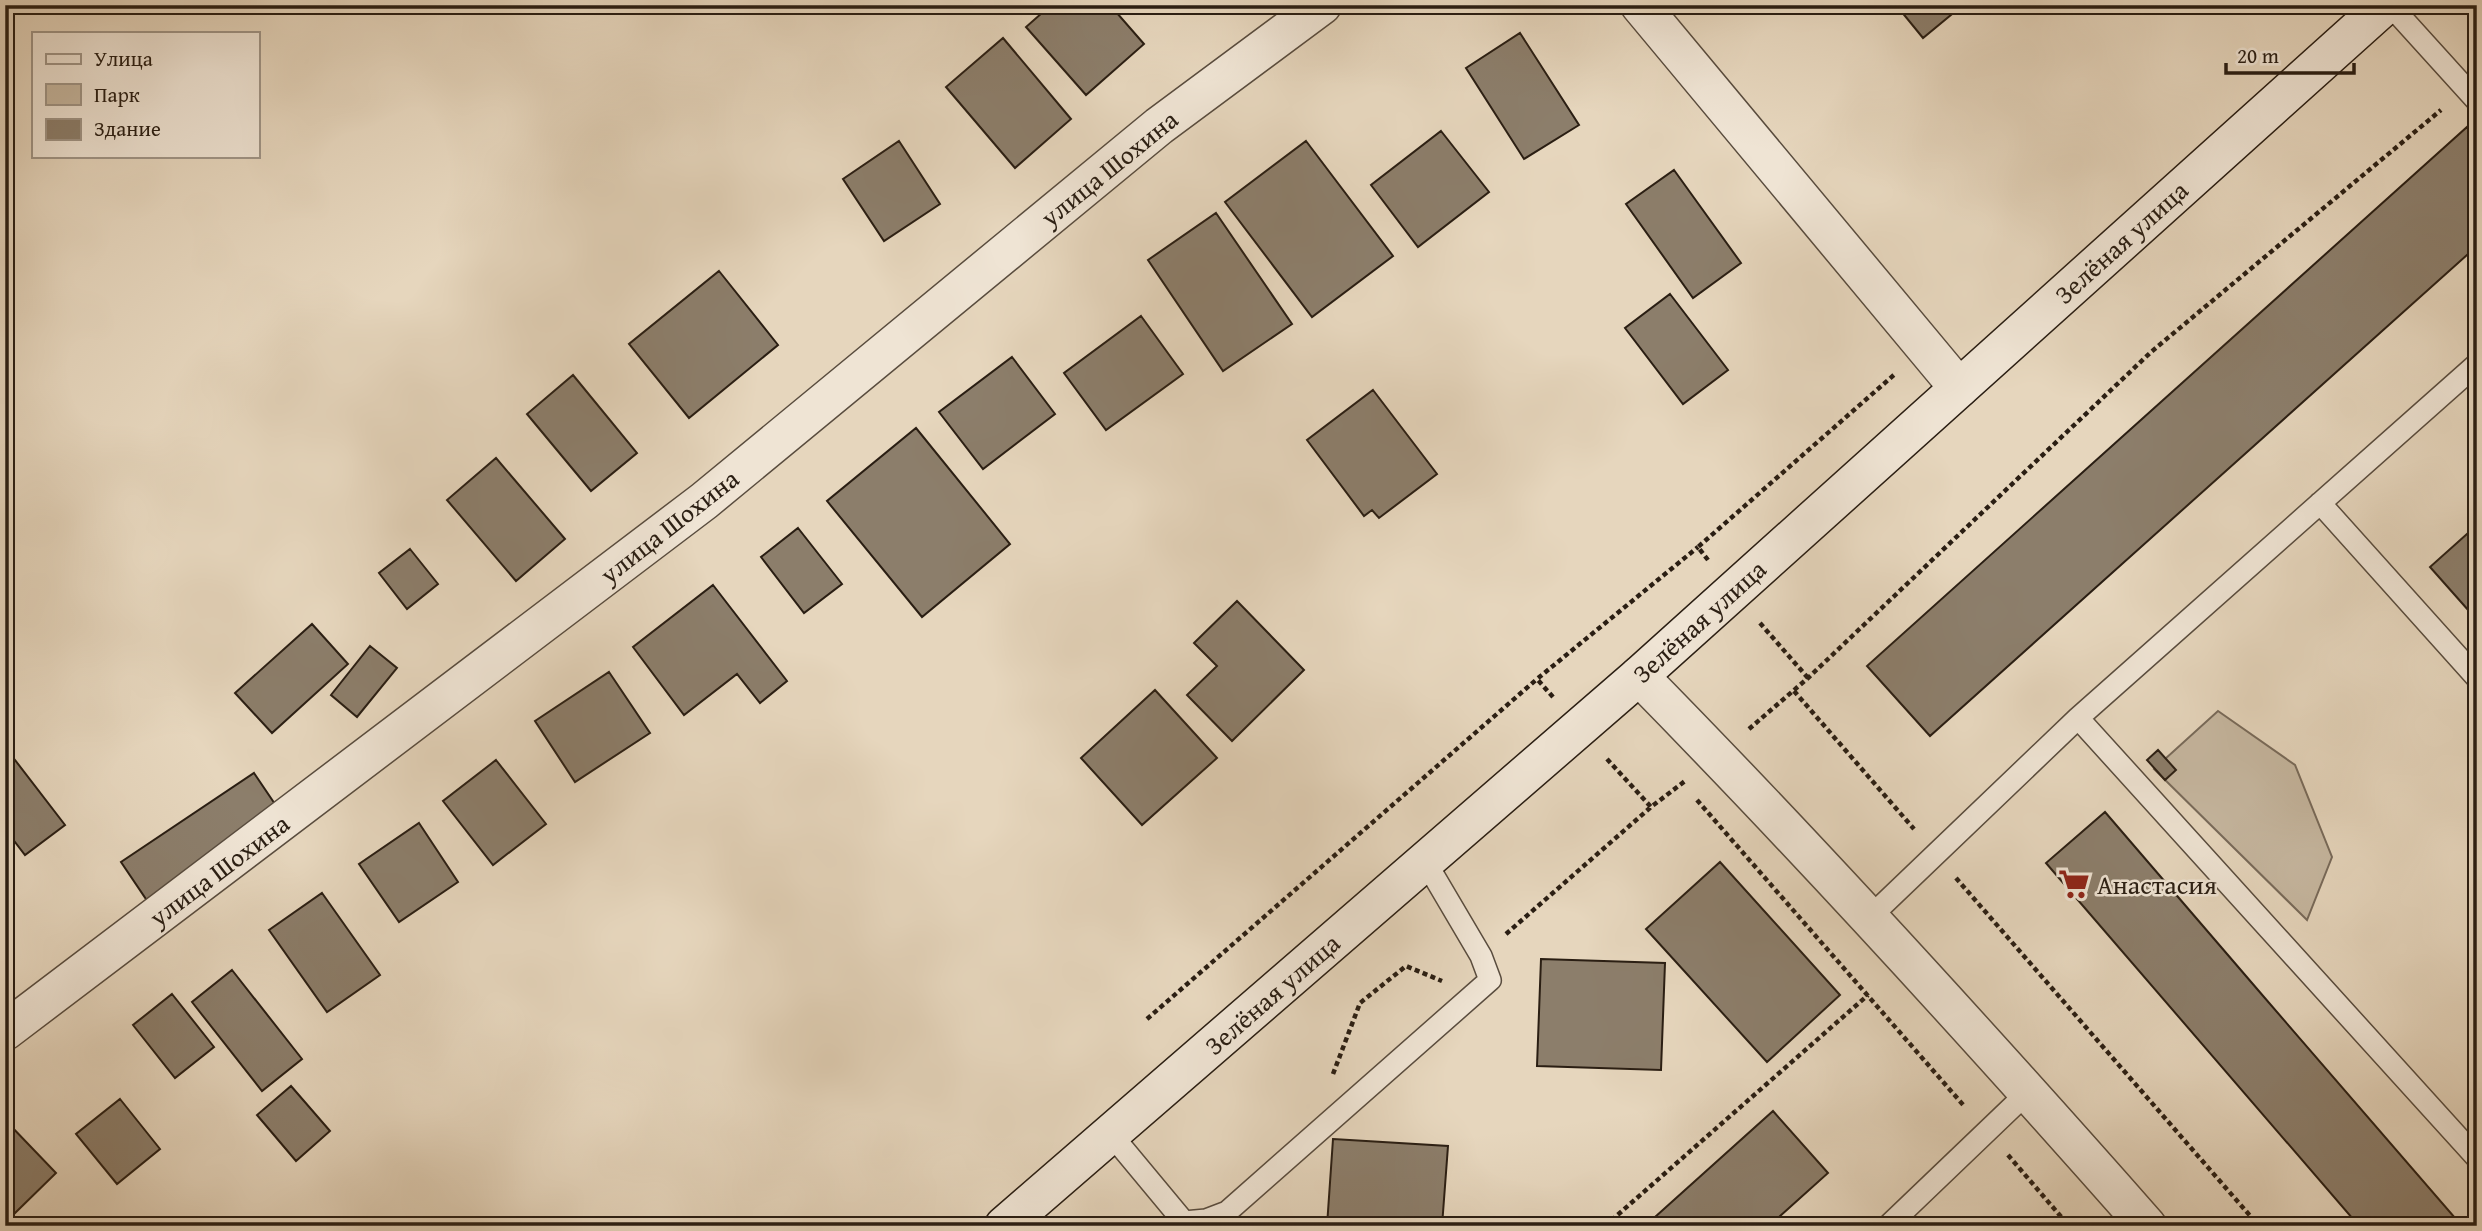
<svg xmlns="http://www.w3.org/2000/svg" width="2482" height="1231" viewBox="0 0 2482 1231" font-family="'Gentium Book Plus',serif">
	<style>
		.green { fill: #c6b7a0; stroke: #786a5a; stroke-width: 2 }
		.building { fill: #8c7e6b; stroke: #2a1e13; stroke-width: 2 }
		.lines { fill: none; stroke-linecap: round; stroke-linejoin: round }
		.lane-casing { stroke: #594c3e; stroke-width: 24 }
		.street-casing { stroke: #594c3e; stroke-width: 41 }
		.secondary-casing { stroke: #2a1e13; stroke-width: 41 }
		.path { stroke: #2a1e13; stroke-width: 4.5; stroke-dasharray: 5 3.5; stroke-linecap: butt }
		.lane { stroke: #efe4d4; stroke-width: 21 }
		.street { stroke: #efe4d4; stroke-width: 38 }
		.secondary { stroke: #efe4d4; stroke-width: 38 }
		.labels { text-anchor: middle; dominant-baseline: central; stroke-width: 5; stroke-linejoin: round; paint-order: stroke }
		.street-label { font-size: 26px; fill: #2a1e13; stroke: #efe4d4 }
		.poi-label { font-size: 26px; fill: #2a1e13; stroke: #efe4d4; text-anchor: start }
	</style>
	<rect width="100%" height="100%" fill="#e6d6bd"/>
	<filter id="stains"><feTurbulence type="fractalNoise" baseFrequency=".00286" numOctaves="4"/><feColorMatrix values="0 0 0 0 .2 0 0 0 0 .09 0 0 0 0 .02 0 0 0 .5 -.17"/></filter>
	<radialGradient id="worn" r=".72"><stop offset=".6" stop-color="#630" stop-opacity="0"/><stop offset="1" stop-color="#630" stop-opacity=".3"/></radialGradient>
	<path class="green" d="M2218 711 2295 765 2332 857 2307 920 2154 769Z"/>
	<path class="building" d="M1051 5H1110L1144 44 1086 95 1026 27Z
		M1896 5H1963L1923 38Z
		M1520 33 1579 125 1524 159 1466 68Z
		M1003 38 1071 119 1015 168 946 87Z
		M2467 127 2477 138V246L1930 736 1867 666Z
		M1441 131 1489 192 1418 247 1371 185Z
		M899 141 940 204 884 241 843 179Z
		M1306 141 1393 256 1312 317 1225 202Z
		M1674 170 1741 263 1693 298 1626 204Z
		M1216 213 1292 324 1223 371 1148 260Z
		M719 271 778 345 689 418 629 344Z
		M1670 294 1728 370 1683 404 1625 328Z
		M1141 316 1183 374 1106 430 1064 373Z
		M1012 357 1055 414 983 469 939 412Z
		M573 375 637 453 591 491 527 414Z
		M1373 390 1437 474 1379 518 1372 510 1364 516 1307 440Z
		M916 428 1010 544 922 617 827 501Z
		M496 458 565 539 516 581 447 500Z
		M2477 525V620L2430 567Z
		M798 528 842 584 804 613 761 557Z
		M410 549 438 584 407 609 379 573Z
		M713 585 787 681 760 703 737 674 684 715 633 647Z
		M1237 601 1304 670 1232 741 1187 695 1217 666 1194 643Z
		M312 624 348 664 272 733 235 693Z
		M370 646 397 668 357 717 331 695Z
		M609 672 650 733 575 782 535 721Z
		M1155 690 1217 758 1142 825 1081 758Z
		M5 747 65 825 25 855 5 829Z
		M2158 750 2176 770 2165 780 2147 760Z
		M496 760 546 824 493 865 443 801Z
		M254 773 281 813 148 902 121 862Z
		M2105 812 2264 997 2462 1226H2359L2046 863Z
		M419 823 458 882 399 922 359 864Z
		M1720 862 1840 995 1767 1062 1646 929Z
		M322 893 380 975 327 1012 269 930Z
		M1541 959 1665 963 1661 1070 1537 1066Z
		M232 970 302 1059 262 1091 192 1002Z
		M172 994 214 1047 175 1078 133 1025Z
		M291 1086 330 1131 296 1161 257 1115Z
		M120 1099 160 1149 117 1184 76 1134Z
		M1773 1111 1828 1173 1769 1226H1645Z
		M8 1123 56 1173 14 1214 5 1205V1125Z
		M1333 1139 1448 1146 1442 1226H1327Z"/>
	<g class="lines">
		<defs>
			<path id="lane" d="M2390 5 2477 101
				M2320 503 2477 678
				M2078 718 2477 1158
				M1869 918 2078 718 2477 364
				M1110 1133 1184 1222
				M1180 1226 1184 1222 1206 1220 1227 1212 1490 980 1481 956 1425 861
				M1888 1226 2028 1092"/>
			<path id="street" d="M1640 5 1959 388
				M1639 676C1814 854 1982 1039 2147 1226
				M5 1031 704 501 1159 126 1322 5"/>
			<path id="secondary" d="M1004 1226 1639 676 2385 5"/>
		</defs>
		<use href="#lane" class="lane-casing"/>
		<use href="#street" class="street-casing"/>
		<use href="#secondary" class="secondary-casing"/>
		<path class="path" d="M1708 560 1698 547 1895 374
			M1760 623 1808 678
			M1794 691 1914 829
			M1553 697 1537 679 1698 547
			M1749 729 1808 678 2151 352 2441 110
			M1607 759 1651 807
			M1697 800 1965 1107
			M1956 878 2259 1226
			M1506 934 1651 807 1685 781
			M1147 1019 1537 679
			M1333 1074 1360 1003 1406 966 1442 981
			M2008 1155 2069 1226
			M1605 1226 1868 995"/>
		<use href="#lane" class="lane"/>
		<use href="#street" class="street"/>
		<use href="#secondary" class="secondary"/>
	</g>
	<defs>
		<symbol id="supermarket-bare" viewBox="-9 -9 18 18"><path d="M-6-5.5h2.5l.6 2H6L4.5 2H-2.5L-4.4-4H-6ZM-1.5 3.2a1.3 1.3 0 1 0 .1 0ZM3 3.2a1.3 1.3 0 1 0 .1 0Z" fill="#8f2418" stroke="#efe4d4" stroke-width="2.5" paint-order="stroke"/></symbol>
	</defs>
	<g fill-rule="evenodd">
		<use href="#supermarket-bare" x="2052" y="862" width="44" height="44"/>
	</g>
	<g class="labels">
		<g class="street-label">
			<text transform="translate(1109 168) rotate(-39)">улица Шохина</text>
			<text transform="translate(2121 242) rotate(-42)">Зелёная улица</text>
			<text transform="translate(669 526) rotate(-38)">улица Шохина</text>
			<text transform="translate(1699 621) rotate(-42)">Зелёная улица</text>
			<text transform="translate(219 870) rotate(-37)">улица Шохина</text>
			<text transform="translate(1272 994) rotate(-41)">Зелёная улица</text>
		</g>
		<g class="poi-label">
			<text x="2097" y="884">Анастасия</text>
		</g>
	</g>
	<rect width="2482" height="1231" fill="none" stroke="#e6d6bd" stroke-width="28"/>
	<rect x="7" y="7" width="2468" height="1217" fill="none" stroke="#2a1e13" stroke-width="3.5"/>
	<rect x="14" y="14" width="2454" height="1203" fill="none" stroke="#2a1e13" stroke-width="2"/>
	<rect x="32" y="32" width="228" height="126" fill="#efe4d4" stroke="#a09587" stroke-width="2"/>
	<rect x="46" y="54" width="35" height="10" fill="#efe4d4" stroke="#a09587" stroke-width="2"/>
	<text x="94" y="66" font-size="21" fill="#2a1e13">Улица</text>
	<rect x="46" y="84" width="35" height="21" fill="#c6b7a0" stroke="#a09587" stroke-width="2"/>
	<text x="94" y="102" font-size="21" fill="#2a1e13">Парк</text>
	<rect x="46" y="119" width="35" height="21" fill="#8c7e6b" stroke="#a09587" stroke-width="2"/>
	<text x="94" y="136" font-size="21" fill="#2a1e13">Здание</text>
	<path d="M2226 63v10h128v-10" fill="none" stroke="#2a1e13" stroke-width="3.5"/>
	<text x="2237" y="63" font-size="21" fill="#2a1e13" stroke="#efe4d4" stroke-width="5" paint-order="stroke">20 m</text>
	<rect width="100%" height="100%" filter="url(#stains)"/>
	<rect width="100%" height="100%" fill="url(#worn)"/>
</svg>
